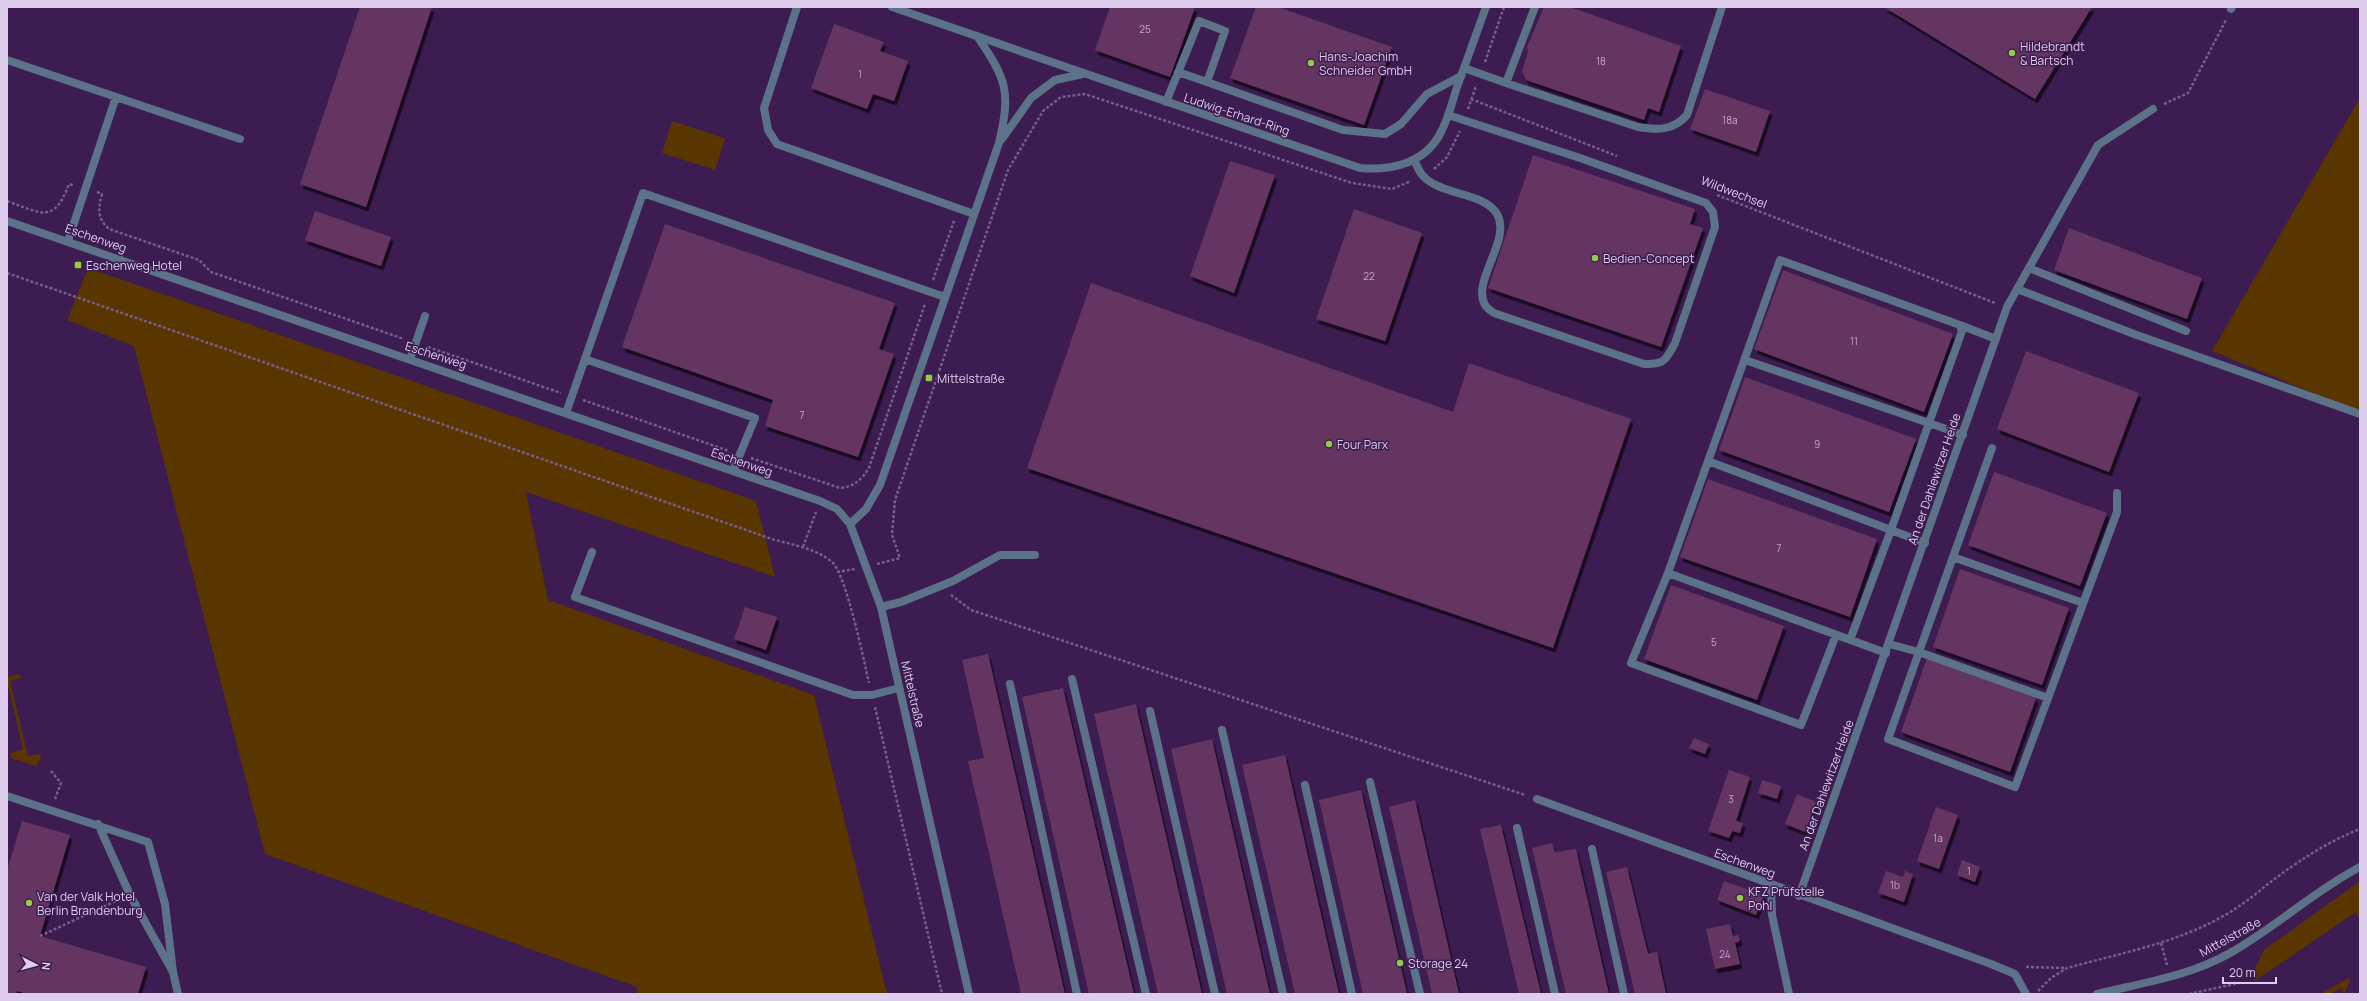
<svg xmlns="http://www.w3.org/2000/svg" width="2367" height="1001" viewBox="0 0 2367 1001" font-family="Manrope,sans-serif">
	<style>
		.green { fill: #593500 }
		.building { fill: #653462; filter: url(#shadow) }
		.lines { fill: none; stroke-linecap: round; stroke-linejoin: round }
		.path { stroke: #785d8a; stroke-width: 2.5; stroke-dasharray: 3 2; stroke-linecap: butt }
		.service { stroke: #5c7289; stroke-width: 8 }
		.minor { stroke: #5c7289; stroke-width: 8 }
		.poi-dot { fill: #91cd40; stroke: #3c1c51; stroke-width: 1.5 }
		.labels { text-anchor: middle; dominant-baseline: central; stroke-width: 3; stroke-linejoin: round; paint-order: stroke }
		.number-label { font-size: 10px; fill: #c0a7ca }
		.poi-label { font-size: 12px; fill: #decded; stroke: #3c1c51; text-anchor: start }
		.street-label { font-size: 12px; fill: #decded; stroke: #3c1c51 }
	</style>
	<defs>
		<filter id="shadow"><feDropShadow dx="2.5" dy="4.5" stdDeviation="0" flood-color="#0009"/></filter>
	</defs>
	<rect width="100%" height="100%" fill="#3c1c51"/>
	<path class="green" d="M2360 98V413L2212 351Z
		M672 121 725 138 715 170 662 153Z
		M88 268 756 501 775 577 526 492 548 600 814 695 887 994H638L637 987 265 854 134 346 67 320Z
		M20 674 21 678 10 681 28 756 40 754 41 758 36 766 11 758 10 753 23 749 7 681V677Z
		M2360 881V920L2356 912 2255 981 2252 975 2264 950Z
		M2348 978 2350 980 2345 994 2340 988 2331 994H2321Z"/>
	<path class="building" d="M360 7H432L366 207 300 184Z
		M1110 7H1195L1170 77 1095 50Z
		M1256 7H1278L1392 47 1364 125 1230 78Z
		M1544 7H1570L1681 46 1659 112 1648 108 1644 120 1526 80 1522 71 1528 52 1527 47Z
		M1884 7H2092L2035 99Z
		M834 24 884 42 880 51 908 61 894 101 873 94 867 109 811 88Z
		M1705 89 1770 111 1756 152 1690 129Z
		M1533 155 1695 209 1690 224 1703 228 1661 347 1488 288Z
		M1230 161 1275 175 1234 293 1190 276Z
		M1354 209 1422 233 1385 341 1316 319Z
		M315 211 391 237 381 266 305 240Z
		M665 224 895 303 879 349 894 354 858 457 765 426 773 400 622 347Z
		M2069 228 2202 278 2187 319 2054 270Z
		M1783 270 1953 334 1924 412 1754 349Z
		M1091 283 1453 412 1469 363 1631 419 1553 648 1027 468Z
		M2026 351 2139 393 2109 472 1997 429Z
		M1745 377 1916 439 1889 512 1719 450Z
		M1994 472 2107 513 2080 586 1968 545Z
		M1708 479 1877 539 1850 617 1680 557Z
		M1960 569 2069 608 2042 685 1933 647Z
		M1671 585 1784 626 1757 700 1644 659Z
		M745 607 777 617 766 650 734 639Z
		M988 654 1065 994H1021L968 761 984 758 962 660Z
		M1927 658 2036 698 2010 772 1901 732Z
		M1063 688 1134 994H1089L1022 697Z
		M1136 704 1202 994H1158L1094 714Z
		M1694 738 1709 744 1705 754 1689 748Z
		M1212 739 1270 994H1227L1171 749Z
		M1285 755 1339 994H1295L1242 765Z
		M1729 770 1750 777 1736 821 1743 823 1740 833 1732 831 1729 838 1708 831Z
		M1762 780 1781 786 1777 799 1758 793Z
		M1361 790 1407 994H1363L1319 800Z
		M1797 794 1816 802 1805 832 1785 824Z
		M1415 800 1459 994H1432L1389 807Z
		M1936 807 1958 815 1939 869 1917 861Z
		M22 821 70 835 40 936 146 967 138 994H28L17 991 16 994H7V870Z
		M1501 825 1541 994H1519L1480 829Z
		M1552 843 1555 852 1576 849 1609 994H1566L1532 848Z
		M1962 860 1980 867 1975 882 1957 875Z
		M1627 867 1648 954 1657 952 1666 994H1635L1606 872Z
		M1886 871 1903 877 1905 871 1913 874 1904 902 1878 893Z
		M1724 881 1764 895 1756 915 1717 900Z
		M1730 924 1733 936 1738 935 1740 941 1735 943 1740 964 1715 969 1706 929Z"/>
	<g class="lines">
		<path class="path" d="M1485 62 1504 7
			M1471 99 1617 156
			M2164 104 2188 93 2226 20
			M1468 109 1476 86
			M1434 169 1447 157 1460 131
			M97 192 102 194C98 209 97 218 109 229L199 260 211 272 404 339
			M1717 195 1995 303
			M7 201C41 213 54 225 69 184L73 185
			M7 273 772 539C793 545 815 548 832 562 846 574 864 661 869 683
			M933 280 954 221
			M428 347 561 393
			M583 400 729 451
			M751 458 840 488C854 487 862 479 869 468L925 304
			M803 547 816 512
			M877 564 900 558 892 535 895 500 1008 170 1043 111 1061 97 1085 94 1352 183 1392 189 1411 181
			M837 572 855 569
			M951 595 971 610 1525 795
			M875 707 942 994
			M51 771 61 783 55 799
			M40 936 118 900
			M2161 943 2167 965
			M2026 967 2067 968
			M2038 991 2051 978 2067 968C2121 953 2177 943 2225 915 2247 903 2264 886 2284 872 2308 855 2332 840 2360 829
			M2189 994 2239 983"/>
		<path class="service" d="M797 7 764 108 768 130 777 144 974 214
			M7 60 240 139
			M1464 68 1506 83 1535 7
			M1207 82 1343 130 1385 134 1401 124 1427 94 1461 76
			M1506 83 1638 127C1657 130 1673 131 1687 115L1722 7
			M1166 102 1199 21 1225 31 1207 82 1178 72
			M1414 160C1417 165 1419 172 1423 176 1442 196 1484 192 1497 214 1512 240 1471 281 1485 305 1487 308 1491 311 1494 313L1644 364C1664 365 1666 360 1675 343L1715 227 1713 212 1706 203 1580 158 1448 115
			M68 241 116 97
			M2029 268 2186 331
			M2017 289 2134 334 2360 414
			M1960 325 1996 339
			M410 359 425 316
			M585 359 755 418 733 471
			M1745 360 1929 423 1891 530 1925 543
			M566 413 643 193 945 297
			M1992 448 1919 652 2048 698
			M1708 461 1891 530 1850 640
			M592 552 575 597 853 695H872L899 688
			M1953 557 2083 603
			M1668 573 1631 663 1801 725 1836 635
			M881 607 901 602 953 581 1000 555H1035
			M1889 644 1919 652 1888 739 2015 787 2117 512V493
			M1886 653 1668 573 1780 260 1960 325 1962 331 1929 423 1963 435
			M1072 679 1146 994
			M1010 684 1077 994
			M1150 711 1215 994
			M1222 730 1283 994
			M1370 782 1420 994
			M1305 785 1352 994
			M7 796 148 842 165 904 173 972
			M98 824 130 895 173 972 178 994
			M1517 828 1555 994
			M1592 849 1624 994
			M1771 885 1772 915 1789 994"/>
		<path class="minor" d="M892 7 1360 168C1392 171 1427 163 1442 130 1448 118 1452 104 1456 90 1466 63 1476 35 1486 7
			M2231 9 2232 7
			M1002 139 1031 98 1055 80 1083 74
			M7 221 820 501 837 509 850 524 881 607 969 994
			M850 524 866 509 880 485 999 143C1011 91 1007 80 977 36
			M1537 799 1991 964 2015 974 2026 994
			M1799 896 2007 307 2098 145 2153 109
			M2097 994C2142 983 2190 976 2230 953 2276 927 2314 891 2360 867"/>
	</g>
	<g class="poi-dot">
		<circle cx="2012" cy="53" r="4"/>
		<circle cx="1311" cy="63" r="4"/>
		<circle cx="1595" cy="258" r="4"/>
		<rect x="74" y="261" width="8" height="8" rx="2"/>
		<rect x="925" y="374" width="8" height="8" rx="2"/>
		<circle cx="1329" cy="444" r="4"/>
		<circle cx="1740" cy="898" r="4"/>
		<circle cx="29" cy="903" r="4"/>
		<circle cx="1400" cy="963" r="4"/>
	</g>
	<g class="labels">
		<g class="number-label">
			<text x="1145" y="29">25</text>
			<text x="1601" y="61">18</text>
			<text x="860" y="74">1</text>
			<text x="1730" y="120">18a</text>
			<text x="1369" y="276">22</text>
			<text x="1854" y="341">11</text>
			<text x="802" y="415">7</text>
			<text x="1817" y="444">9</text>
			<text x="1779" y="548">7</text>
			<text x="1714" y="642">5</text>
			<text x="1731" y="799">3</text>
			<text x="1938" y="838">1a</text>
			<text x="1969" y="871">1</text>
			<text x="1895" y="885">1b</text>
			<text x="1725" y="954">24</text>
		</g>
		<g class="poi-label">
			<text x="2020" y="46">Hildebrandt<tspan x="2020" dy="14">&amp; Bartsch</tspan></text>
			<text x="1319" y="56">Hans-Joachim<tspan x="1319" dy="14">Schneider GmbH</tspan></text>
			<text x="1603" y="258">Bedien-Concept</text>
			<text x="86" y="265">Eschenweg Hotel</text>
			<text x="937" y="378">Mittelstraße</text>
			<text x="1337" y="444">Four Parx</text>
			<text x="1748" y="891">KFZ Prüfstelle<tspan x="1748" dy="14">Pohl</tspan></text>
			<text x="37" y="896">Van der Valk Hotel<tspan x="37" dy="14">Berlin Brandenburg</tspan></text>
			<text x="1408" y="963">Storage 24</text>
		</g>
		<g class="street-label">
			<text transform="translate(1237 114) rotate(18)">Ludwig-Erhard-Ring</text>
			<text transform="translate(1734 192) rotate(21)">Wildwechsel</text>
			<text transform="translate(96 238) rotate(19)">Eschenweg</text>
			<text transform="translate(436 355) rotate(18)">Eschenweg</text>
			<text transform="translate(742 462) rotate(19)">Eschenweg</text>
			<text transform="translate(1934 479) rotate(-71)">An der Dahlewitzer Heide</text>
			<text transform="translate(913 694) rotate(77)">Mittelstraße</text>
			<text transform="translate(1826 785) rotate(-70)">An der Dahlewitzer Heide</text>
			<text transform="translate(1745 863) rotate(20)">Eschenweg</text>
			<text transform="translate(2230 937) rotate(-29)">Mittelstraße</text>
		</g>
	</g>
	<rect width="2367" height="1001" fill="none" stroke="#decded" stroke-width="16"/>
	<g transform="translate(36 965) rotate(96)" stroke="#3c1c51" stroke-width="3" paint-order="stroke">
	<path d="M0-3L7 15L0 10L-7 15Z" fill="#decded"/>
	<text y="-6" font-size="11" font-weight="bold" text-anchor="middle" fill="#decded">N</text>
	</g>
	<path d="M2223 977v6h53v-6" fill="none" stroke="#decded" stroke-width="2"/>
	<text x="2229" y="977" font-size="12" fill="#decded" stroke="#3c1c51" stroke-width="3" paint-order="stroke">20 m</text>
</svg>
